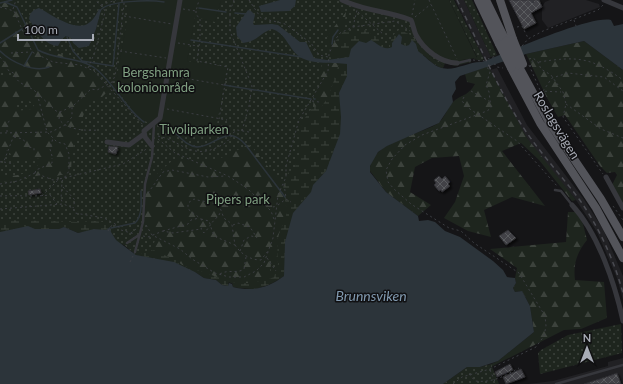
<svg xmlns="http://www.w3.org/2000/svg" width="623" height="384" viewBox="0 0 623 384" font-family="Lato,sans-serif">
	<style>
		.built { fill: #212124 }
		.grass { fill: url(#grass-dots) }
		.forest { fill: url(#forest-firs); fill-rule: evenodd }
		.wetland { fill: url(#wetland-marsh) }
		.garden { fill: #1e251e }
		.water { fill: #2c343a }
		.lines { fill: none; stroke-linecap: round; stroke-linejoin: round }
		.stream { stroke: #2c343a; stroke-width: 1.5 }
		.building { fill: url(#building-cross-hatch); stroke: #2f2f33; filter: url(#shadow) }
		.path { stroke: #3c3e43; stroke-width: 1; stroke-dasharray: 2 3; stroke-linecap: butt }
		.lane { stroke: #36373c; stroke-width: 2.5 }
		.street { stroke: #36373c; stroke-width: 5 }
		.primary { stroke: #53545a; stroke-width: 8 }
		.rail { stroke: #4a4b51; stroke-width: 1.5; stroke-dasharray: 5 4; stroke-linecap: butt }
		.primary-bridge { stroke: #53545a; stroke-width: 8 }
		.labels { text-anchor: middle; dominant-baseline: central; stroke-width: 3; stroke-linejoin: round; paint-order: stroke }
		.park-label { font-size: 13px; fill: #80a082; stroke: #101012 }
		.street-label { font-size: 13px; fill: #a8acb6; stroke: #101012 }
		.water-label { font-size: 14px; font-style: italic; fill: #8199af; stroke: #101012 }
	</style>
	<defs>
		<pattern id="grass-dots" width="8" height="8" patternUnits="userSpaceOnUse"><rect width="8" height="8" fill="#1e251e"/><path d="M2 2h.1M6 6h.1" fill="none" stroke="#3c423c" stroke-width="1.8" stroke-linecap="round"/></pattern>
		<pattern id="forest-firs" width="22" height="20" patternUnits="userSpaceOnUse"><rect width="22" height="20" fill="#1e251e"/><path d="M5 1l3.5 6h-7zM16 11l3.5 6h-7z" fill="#3c423c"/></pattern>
		<pattern id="wetland-marsh" width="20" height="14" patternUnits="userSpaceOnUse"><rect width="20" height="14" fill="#1e251e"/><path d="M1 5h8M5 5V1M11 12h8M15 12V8" fill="none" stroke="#3c423c"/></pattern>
		<pattern id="building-cross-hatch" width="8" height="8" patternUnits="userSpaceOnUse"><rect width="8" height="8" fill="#424247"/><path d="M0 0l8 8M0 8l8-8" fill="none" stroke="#5a5b5f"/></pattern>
		<filter id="shadow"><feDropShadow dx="2" dy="2" stdDeviation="1" flood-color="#0009"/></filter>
	</defs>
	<rect width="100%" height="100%" fill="#151517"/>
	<path class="built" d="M455 0H464L491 57 484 59Z
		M550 0H586L599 4 600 7 548 28 542 20V7L545 2Z
		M497 68 527 125 583 198 603 229 623 276V300L617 278 597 232 576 200 535 150 521 129 490 70Z
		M623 358V384H528L553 381 608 366V362Z"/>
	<path class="grass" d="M0 0H429L445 62 456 59 470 60 471 62 455 66 445 63 444 66 429 56 387 49 284 276 255 290 136 255 124 245 64 227 59 229 0 232Z
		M449 0H454L484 59 481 61 474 59 477 57Z
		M464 0H472L497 55 491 57Z
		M621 324 622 353 540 374 538 353 541 350 568 335Z
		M491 364 499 384H443L467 367H480Z"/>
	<path class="forest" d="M0 0H16L21 13 44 49 84 62C91 73 102 75 108 91L99 100 88 101 72 150 71 172 50 178 41 175 0 183V174C15 179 30 173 40 163L41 159C31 157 23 161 14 161L8 149 0 159V75H14L11 73 0 72ZM23 98 31 102 35 101 36 103 31 109 17 111 15 104Z
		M346 12 343 32 339 36 341 49 340 58 331 59 327 36Z
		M584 41 623 70V203L612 185 617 175 615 172 607 173 600 166 565 115 558 117 547 98 526 54Z
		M322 62 339 63C334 78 332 94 322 106L313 107 314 97 319 88Z
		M488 66 527 138 576 200 572 201 539 160 521 143 502 151 545 206 512 197 484 210 491 237 468 231 444 218 455 202 464 176 459 156 432 158 415 167 410 192 431 205 418 216 386 192 370 171C370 142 417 136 437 124 445 119 447 107 454 101 463 94 468 96 475 84L467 82 465 74Z
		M248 145 252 147 283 185 287 213 277 240 278 264 270 258 268 261 271 264 270 273 277 272 274 277 269 279 266 278C245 290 221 279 200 271 194 269 188 267 182 265 173 260 162 251 151 250L156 238 143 222 145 184 173 160 219 159Z
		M568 212H576L583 224 587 240C577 253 573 263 575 280L604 282 607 318 581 329 564 330 491 367V364L498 361 534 332 530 306 522 291 515 292 513 288 516 283 515 278 517 268 490 249 566 242Z"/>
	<path class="wetland" d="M366 30 378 38 382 46 377 43 349 57 340 58 341 49 335 42 343 32C352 33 358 31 366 30Z
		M399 30 411 35 429 56 444 66 443 68C436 68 424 55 418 51L416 44 406 46 401 44V38L390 49C390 41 392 34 399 30Z
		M339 63 347 64V76L339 93 341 117 340 134 326 171 313 185 311 192 301 203 285 242 284 276C268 288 252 291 233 287L232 282C245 284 255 284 266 278L269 279 274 277 278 264 277 240 287 213 283 185 288 173 295 167 299 155V133L302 122 313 107 322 106C332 94 334 78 339 63Z
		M12 220 77 222 94 221 104 222 110 227 106 230 94 229 78 233 64 227 59 229H35L28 226 0 232V221Z
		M151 250 175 259 182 265 229 281 228 286 222 285 216 280 204 278 195 272 174 262 136 255Z"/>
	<path class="garden" d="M126 0H221L215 22 195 17 187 61 227 67 215 135 175 129 155 122H147L139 118 115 88 128 15Z
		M342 0H449L477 58 445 62 440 59 416 36 411 20Z"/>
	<path class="water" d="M280 0H296L295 6 289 11 261 12 259 6Z
		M39 8C51 14 77 34 90 22 94 19 97 13 99 9L101 10 96 29 89 46 79 48 73 43 71 38 66 36 62 39 58 46C45 46 35 29 29 19 30 12 33 10 39 8Z
		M248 10 251 11 255 15 253 23 254 25 272 24 278 25 300 42H306L314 58 327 60 349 57 351 49 359 41 366 43 371 40C378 44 384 51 392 47V43L399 34 402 37 401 44 406 46 409 45 412 40 416 44 418 51C423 55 435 66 439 67 453 73 468 61 482 62 507 53 590 15 611 20L614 26 623 24V70L584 41 526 54 460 76 455 82 456 89 452 96 453 102 439 123 387 146 378 152 370 166V172L386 192 418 216 419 221 428 220 435 222 445 231 460 237 493 261 503 270 507 277 515 278 516 283 513 288 515 292 522 291 530 306 534 332 498 361 480 367H467L443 384H0V232L28 226 35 229H59L64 227 78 233 94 229 106 230 110 227 111 232 116 240 136 255 174 262 195 272 204 278 216 280 222 285 228 286 229 283 232 284 233 287C252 292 268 288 284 276L285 242 293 213 311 192 313 185 326 171 340 134 341 117 339 93 347 76V64C333 62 313 65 300 57 289 50 286 33 272 29 259 33 259 41 243 43L237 36 236 27Z"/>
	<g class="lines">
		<path class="stream" d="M5 2 17 7 38 50C55 60 81 57 96 69 113 82 127 111 144 122
			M0 3 12 0
			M199 8 226 12
			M100 11C106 0 152 0 164 2
			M235 13 246 14
			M67 37 73 51 82 61 113 66 119 4
			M191 40 302 57
			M0 43 22 29
			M332 44 333 37 338 30
			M0 51C11 62 34 73 49 67
			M24 66 32 52
			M224 85 311 99
			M314 99H315
			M161 125C177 128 182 146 197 147 216 147 226 123 245 144L285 197
			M111 228 135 223C143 216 141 201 141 191"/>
	</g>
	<path class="building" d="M509 0H539L542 7 531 13 536 23 524 29Z
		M109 146 118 147 116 154 108 152Z
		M439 176 442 179 445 176 450 182 448 184 450 186 442 192 441 190 439 191 434 185 436 183 434 180Z
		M40 189 41 193 29 195 28 191Z
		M508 230 516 238 506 245 499 236Z
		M510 364 513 370 497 377 495 372Z
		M521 369 525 377 506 384 503 377Z
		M617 373 621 384H584L609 376Z"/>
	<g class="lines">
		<path class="path" d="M234 0 230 11V31L252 86 249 106 242 131
			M249 0 261 18 285 24 311 43 319 55 328 57
			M429 0 457 59
			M101 5 116 0
			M0 7 14 11 32 52 53 62 80 65 94 71 144 126
			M13 9 16 0
			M183 9 196 11 199 0
			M196 11V15L200 18V39L197 61 228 67 219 119
			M358 12 383 34
			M412 15 415 0
			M124 16 172 24
			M415 17 431 4
			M574 20 576 26
			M353 27 357 10
			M517 27 522 26 528 38
			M178 43 198 46
			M522 46 528 39 543 31 598 10 603 5
			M120 51 166 58
			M11 53 31 52
			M0 57 6 64 8 70 15 74C16 85 30 85 37 93L47 132 57 142 65 144 69 154V171L62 181 61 199 63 204
			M529 59 533 58 538 62 541 69 551 75 563 92 566 104 563 117 603 174
			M473 60 482 61 496 56
			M539 62C577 56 591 57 623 80
			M529 65 540 90
			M530 67 533 59
			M88 68 95 52 105 12 104 9 95 0
			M172 76 224 85
			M112 82 161 89
			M471 91 489 101
			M540 91 561 92
			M543 91 552 78 568 73 604 77 623 91
			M37 93 56 111 60 112 71 107
			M464 97 462 101 467 107 517 141 557 186
			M312 101 319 102 320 100
			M566 104 601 129 623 138
			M167 109 227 120
			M60 112 59 119C66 130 86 131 98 130
			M7 132V123L11 120
			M0 133 51 132 65 125 72 117V107L91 89 97 90 112 82 115 76 124 4V1L121 0
			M158 136C182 141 191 160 218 147 226 143 229 141 233 133L237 130 249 132
			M14 137 23 139 28 147 34 148V153
			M158 139 175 153 228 176 248 189 262 203 274 207 277 205
			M52 156 50 149 53 138
			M0 162 4 161 14 135
			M4 162 14 164
			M35 173 36 170 52 163V158
			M0 184 18 181 35 173 53 180 59 179
			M284 184 286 198
			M63 187 75 200 73 208
			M148 193 163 172 172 170 208 177 225 176
			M0 196C17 195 33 197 50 195L57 204
			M42 196 59 179 123 164 148 148
			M265 205 271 211 275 222
			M278 205 286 199 291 202
			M613 206 623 220
			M0 209 63 204 73 208 75 213 104 218 117 225 121 230 134 234
			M201 219 209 221C211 226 212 234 216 237L235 245 232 225C230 222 228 221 225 219 222 216 222 210 219 207 213 201 202 202 194 199L188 203V209L201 219 203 225 201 229 204 233C209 228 211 223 216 218L218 217 221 211
			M146 225 152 235 180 249 192 259 215 273 229 277H244L256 271 264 263 273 238 278 195 286 177V166L299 120 328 71 329 54 335 40 340 33 353 27 395 21 410 31
			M233 225 238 223 250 227 257 238
			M108 231 111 226 116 225
			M163 231 188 224 191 220 199 218
			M131 233 136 229
			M143 236 148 237 163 231 173 233 201 229
			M235 245C241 254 250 260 261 260L268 251
			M240 251 244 240 251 236 256 237
			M267 258 276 271
			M130 262 133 256
			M220 274C228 269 237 274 244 269L246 257
			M490 370 496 384
			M469 374 475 381C493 383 504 376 519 368
			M453 384 462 377 490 369 536 347 544 336 546 326 545 316 519 273 474 243 461 231 449 228 411 204 394 189 388 182 386 170 392 159 405 145 422 135 487 111 491 108 489 92 486 85 490 72 487 67 495 64 497 67 503 68"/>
		<path class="lane" d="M532 0 533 2
			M458 63 470 60
			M555 190 561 191 572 205
			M127 243 139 235
			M135 252 143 222 145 184 152 157 154 125
			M556 384 623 365"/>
		<path class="street" d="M342 0C364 11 388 11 411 20 413 24 414 31 416 35 424 50 441 63 457 63
			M604 0 623 8
			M107 142 129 145 144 134
			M152 146 145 137 144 131 160 118 180 0
			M606 177 623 208
			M572 205C598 233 615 284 623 321"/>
		<path class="primary" d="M478 0 499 44
			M486 0 506 41
			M500 0 513 39
			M518 65 549 122 601 199 623 237
			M511 68 540 123 596 208 623 258"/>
		<path class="rail" d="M457 0C478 41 498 90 523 127 540 153 561 175 579 199 599 227 614 260 623 293"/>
		<path class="primary-bridge" d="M513 39 523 64
			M506 41 518 65
			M499 44 511 68"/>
	</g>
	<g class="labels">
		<g class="park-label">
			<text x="156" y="72">Bergshamra<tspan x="156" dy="15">koloniområde</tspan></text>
			<text x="194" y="129">Tivoliparken</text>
			<text x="238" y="199">Pipers park</text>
		</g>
		<g class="street-label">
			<text transform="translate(557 125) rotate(59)">Roslagsvägen</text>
		</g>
		<g class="water-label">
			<text x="371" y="295">Brunnsviken</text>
		</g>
	</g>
	<g transform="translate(587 348)" stroke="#101012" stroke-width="3" paint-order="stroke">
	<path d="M0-3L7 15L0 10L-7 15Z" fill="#a8acb6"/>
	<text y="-6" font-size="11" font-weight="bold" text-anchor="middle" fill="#a8acb6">N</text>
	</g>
	<path d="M18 34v6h75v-6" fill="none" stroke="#a8acb6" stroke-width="2"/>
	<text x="24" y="34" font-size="12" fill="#a8acb6" stroke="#101012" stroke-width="3" paint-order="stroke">100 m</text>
</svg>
